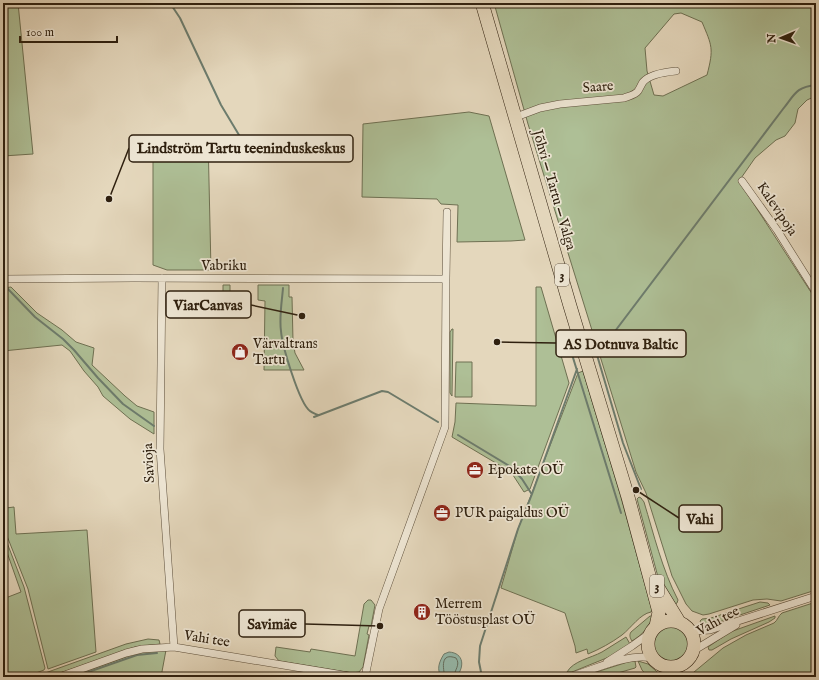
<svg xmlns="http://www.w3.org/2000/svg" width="819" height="680" viewBox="0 0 819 680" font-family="'IM FELL English',serif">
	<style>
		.green { fill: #aebf96; stroke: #6e7052; fill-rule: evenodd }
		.water { fill: #96baac; stroke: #6d7c6d }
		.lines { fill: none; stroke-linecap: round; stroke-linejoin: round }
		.shore { stroke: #626d5e; stroke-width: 1 }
		.stream { stroke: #6d7c6d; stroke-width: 2 }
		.street-casing { stroke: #5c4e3a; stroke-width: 8 }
		.highway-casing { stroke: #2f200f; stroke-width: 14 }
		.street { stroke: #ede5d3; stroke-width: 7 }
		.highway { stroke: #e4d7bc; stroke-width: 13 }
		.labels { text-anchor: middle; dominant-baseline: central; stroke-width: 3.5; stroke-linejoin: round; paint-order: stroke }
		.shield { fill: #ede5d3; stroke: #685b4a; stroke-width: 1 }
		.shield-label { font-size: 13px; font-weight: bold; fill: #2f200f }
		.street-label { font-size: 14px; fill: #2f200f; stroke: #ede5d3 }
		.poi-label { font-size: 14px; fill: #2f200f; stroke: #ede5d3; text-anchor: start }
		.leader { fill: none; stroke: #2f200f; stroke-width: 1.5 }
		.callout-dot { fill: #2f200f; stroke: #ede5d3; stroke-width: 1.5 }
		.callout { fill: #ede5d3; stroke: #2f200f; stroke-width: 1.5 }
		.callout-label { font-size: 15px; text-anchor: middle; font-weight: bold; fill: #2f200f }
	</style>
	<rect width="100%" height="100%" fill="#e4d7bc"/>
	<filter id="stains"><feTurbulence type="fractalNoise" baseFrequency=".005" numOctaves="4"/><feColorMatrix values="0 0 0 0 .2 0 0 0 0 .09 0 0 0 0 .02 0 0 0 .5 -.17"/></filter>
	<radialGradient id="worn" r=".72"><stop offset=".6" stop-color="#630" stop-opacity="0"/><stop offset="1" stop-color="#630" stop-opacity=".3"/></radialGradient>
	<path class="green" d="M3 3H18L33 154 3 156Z
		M494 3H816V96L807 100 798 109 795 123 785 136 776 140 755 158 739 181 816 300V590L781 601 767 599 753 600 709 614 703 615 692 611 686 604 672 576 646 493 636 472 528 124ZM681 13 702 22C712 46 714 48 707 75L663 96 654 95 647 71 645 48 674 14Z
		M469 112 489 116 525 240 511 241 457 242 458 205 441 204 437 199 362 197 363 124Z
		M208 137 211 270H167L153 265V141Z
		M223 285H230V312H223Z
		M258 285H289V297H292L293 341 295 353 304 370H264L265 301 258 300Z
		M11 287 37 313 62 330 76 342 94 348 92 365 125 396 137 406 154 412V434L130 419 103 396 98 387 84 371 70 351 62 345 3 351V288Z
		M536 287H541L569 383 530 489 524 492 511 472 452 437 455 422 456 403 536 406Z
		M452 329H453L452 396 450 393V332Z
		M456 362H472V397H455Z
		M583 371 620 494 652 610 651 612C640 614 631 628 622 635 611 643 600 649 588 654L587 649 576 653 575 646 565 613 501 588 518 529 578 373Z
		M3 469 6 508 14 507 16 534 87 530 96 652 48 669 28 589 7 536 3 495Z
		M639 497 641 498 644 502C654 535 662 569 678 600L677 603 674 605 665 591 658 577 637 499Z
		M4 539 6 540 24 587 45 668 44 670 25 677H3V599L21 592 3 541Z
		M368 600H371L375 605 371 626H369L367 634 369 635 363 667 359 672 352 673 279 661 275 656 276 647 310 652 311 649 355 656 364 604Z
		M760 602 768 603 770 605 710 625 703 627 700 621 702 619 711 618Z
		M816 602V677H688L723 648 746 635 774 623C778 620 778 616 782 613Z
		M650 616H653C650 627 642 635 632 641 630 638 629 635 631 632Z
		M775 616V618L769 622 731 639 712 650H709L708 647 730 632Z
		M652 644a18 18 0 1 1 36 0a18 18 0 1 1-36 0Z
		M626 637 630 644 614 655 572 672H567C573 661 591 658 602 652 610 647 618 642 626 637Z
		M148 639 159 640 160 644 135 647 49 677H34L126 644Z
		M166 650 161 677H70L137 653Z
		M631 661H635L636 667 635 668 604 677H584L590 674Z
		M638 661 648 664 663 677H648L642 670Z"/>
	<path class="water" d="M449 652C464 653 465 667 456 677H442C436 670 439 662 444 654Z"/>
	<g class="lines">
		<path class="shore" d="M445 677C443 668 440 652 456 658 461 665 454 670 454 677"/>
		<path class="stream" d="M170 3 180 18 221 105 242 140
			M7 288 35 317 63 339 74 350 98 378 123 404 154 426
			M283 288C282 301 279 317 281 331 282 345 299 403 310 411 312 413 316 414 318 415
			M566 335 621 513
			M314 417 382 391 388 392 438 422
			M458 435 511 467 522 479 531 493
			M641 489 623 443 597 355 783 109C795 94 796 87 816 85
			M74 677 137 655 157 653
			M482 677 479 662 480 646 518 529 532 494 577 369"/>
		<defs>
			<path id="street" d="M516 117 540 108 560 104 624 98C629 96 635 95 638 91 640 88 641 85 643 82 650 74 665 72 676 71
				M742 181 777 230 816 292
				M162 278 160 449 174 647
				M3 279 134 278 446 279
				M689 629 695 631 710 630 816 596
				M693 651 736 625
				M607 662 632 646 650 633
				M59 677 126 653 142 649 174 647 355 677
				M365 677 379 609 445 427 446 279 447 212
				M569 677C594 670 626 653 652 658"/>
			<path id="highway" d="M482 3 570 306 628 497 659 612 656 626
				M657 586 679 622
				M648 644a23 23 0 1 1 46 0a23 23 0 1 1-46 0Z"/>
		</defs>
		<use href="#street" class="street-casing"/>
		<use href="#highway" class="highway-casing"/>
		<use href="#street" class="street"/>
		<use href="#highway" class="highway"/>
	</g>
	<defs>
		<symbol id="shop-disc" viewBox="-11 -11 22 22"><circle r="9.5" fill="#8f2418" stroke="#ede5d3"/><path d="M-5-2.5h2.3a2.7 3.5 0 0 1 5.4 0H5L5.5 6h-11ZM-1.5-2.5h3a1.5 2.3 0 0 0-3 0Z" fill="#fff"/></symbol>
		<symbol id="office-disc" viewBox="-11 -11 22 22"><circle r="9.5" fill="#8f2418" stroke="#ede5d3"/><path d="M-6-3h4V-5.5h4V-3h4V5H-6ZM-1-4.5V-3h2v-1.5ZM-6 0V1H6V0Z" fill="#fff"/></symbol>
		<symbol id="building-disc" viewBox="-11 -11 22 22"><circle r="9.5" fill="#8f2418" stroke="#ede5d3"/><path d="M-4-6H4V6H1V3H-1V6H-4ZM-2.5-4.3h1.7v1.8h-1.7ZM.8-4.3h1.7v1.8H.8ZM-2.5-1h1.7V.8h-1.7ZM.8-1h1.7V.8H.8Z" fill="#fff"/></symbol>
	</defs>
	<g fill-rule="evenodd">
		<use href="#shop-disc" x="230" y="342" width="20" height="20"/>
		<use href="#office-disc" x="465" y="460" width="20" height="20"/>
		<use href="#office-disc" x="432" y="503" width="20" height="20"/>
		<use href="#building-disc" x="412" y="602" width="20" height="20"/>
	</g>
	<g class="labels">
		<g class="shield">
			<rect x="555" y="264" width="14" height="22" rx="3"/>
			<rect x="650" y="575" width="14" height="22" rx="3"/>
		</g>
		<g class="shield-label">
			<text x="562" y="275">3</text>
			<text x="657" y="586">3</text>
		</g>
		<g class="street-label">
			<text transform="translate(598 87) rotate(-5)">Saare</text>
			<text transform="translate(554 190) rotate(74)">Jõhvi — Tartu — Valga</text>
			<text transform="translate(777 209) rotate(56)">Kalevipoja</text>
			<text x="224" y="266">Vabriku</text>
			<text transform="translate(149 463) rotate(-93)">Savioja</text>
			<text transform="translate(718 621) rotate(-29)">Vahi tee</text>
			<text transform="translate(207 639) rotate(9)">Vahi tee</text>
		</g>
		<g class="poi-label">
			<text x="253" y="344">Värvaltrans<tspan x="253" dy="16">Tartu</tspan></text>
			<text x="488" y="470">Epokate OÜ</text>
			<text x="455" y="513">PUR paigaldus OÜ</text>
			<text x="435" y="604">Merrem<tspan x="435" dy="16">Tööstusplast OÜ</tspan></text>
		</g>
	</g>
	<path class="leader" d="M109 199L129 148M302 316L251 305M497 342L556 343M636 490L679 518M380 626L305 624"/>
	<g class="callout-dot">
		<circle cx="109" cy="199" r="4"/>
		<circle cx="302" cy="316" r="4"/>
		<circle cx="497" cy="342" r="4"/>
		<circle cx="636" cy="490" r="4"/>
		<circle cx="380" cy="626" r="4"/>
	</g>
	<g class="callout">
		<rect x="129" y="135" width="224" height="27" rx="4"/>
		<rect x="166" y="291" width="85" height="27" rx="4"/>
		<rect x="556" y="330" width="130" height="27" rx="4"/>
		<rect x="679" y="505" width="43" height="27" rx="4"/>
		<rect x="239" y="610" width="66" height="27" rx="4"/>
	</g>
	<g class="callout-label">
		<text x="241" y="153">Lindström Tartu teeninduskeskus</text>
		<text x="208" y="310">ViarCanvas</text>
		<text x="621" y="349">AS Dotnuva Baltic</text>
		<text x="700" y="524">Vahi</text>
		<text x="272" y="629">Savimäe</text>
	</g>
	<rect width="819" height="680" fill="none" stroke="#e4d7bc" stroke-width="16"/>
	<rect x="4" y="4" width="811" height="672" fill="none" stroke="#2f200f" stroke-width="2"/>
	<rect x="8" y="8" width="803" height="664" fill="none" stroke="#2f200f"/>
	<g transform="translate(781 38) rotate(268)" stroke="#ede5d3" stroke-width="3" paint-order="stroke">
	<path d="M0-3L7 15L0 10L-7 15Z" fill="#2f200f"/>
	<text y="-6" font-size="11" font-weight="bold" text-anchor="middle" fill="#2f200f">N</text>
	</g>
	<path d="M20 36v6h97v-6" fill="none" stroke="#2f200f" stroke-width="2"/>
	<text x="26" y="36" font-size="12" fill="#2f200f" stroke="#ede5d3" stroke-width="3" paint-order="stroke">100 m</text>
	<rect width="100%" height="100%" filter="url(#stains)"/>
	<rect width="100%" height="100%" fill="url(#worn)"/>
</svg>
